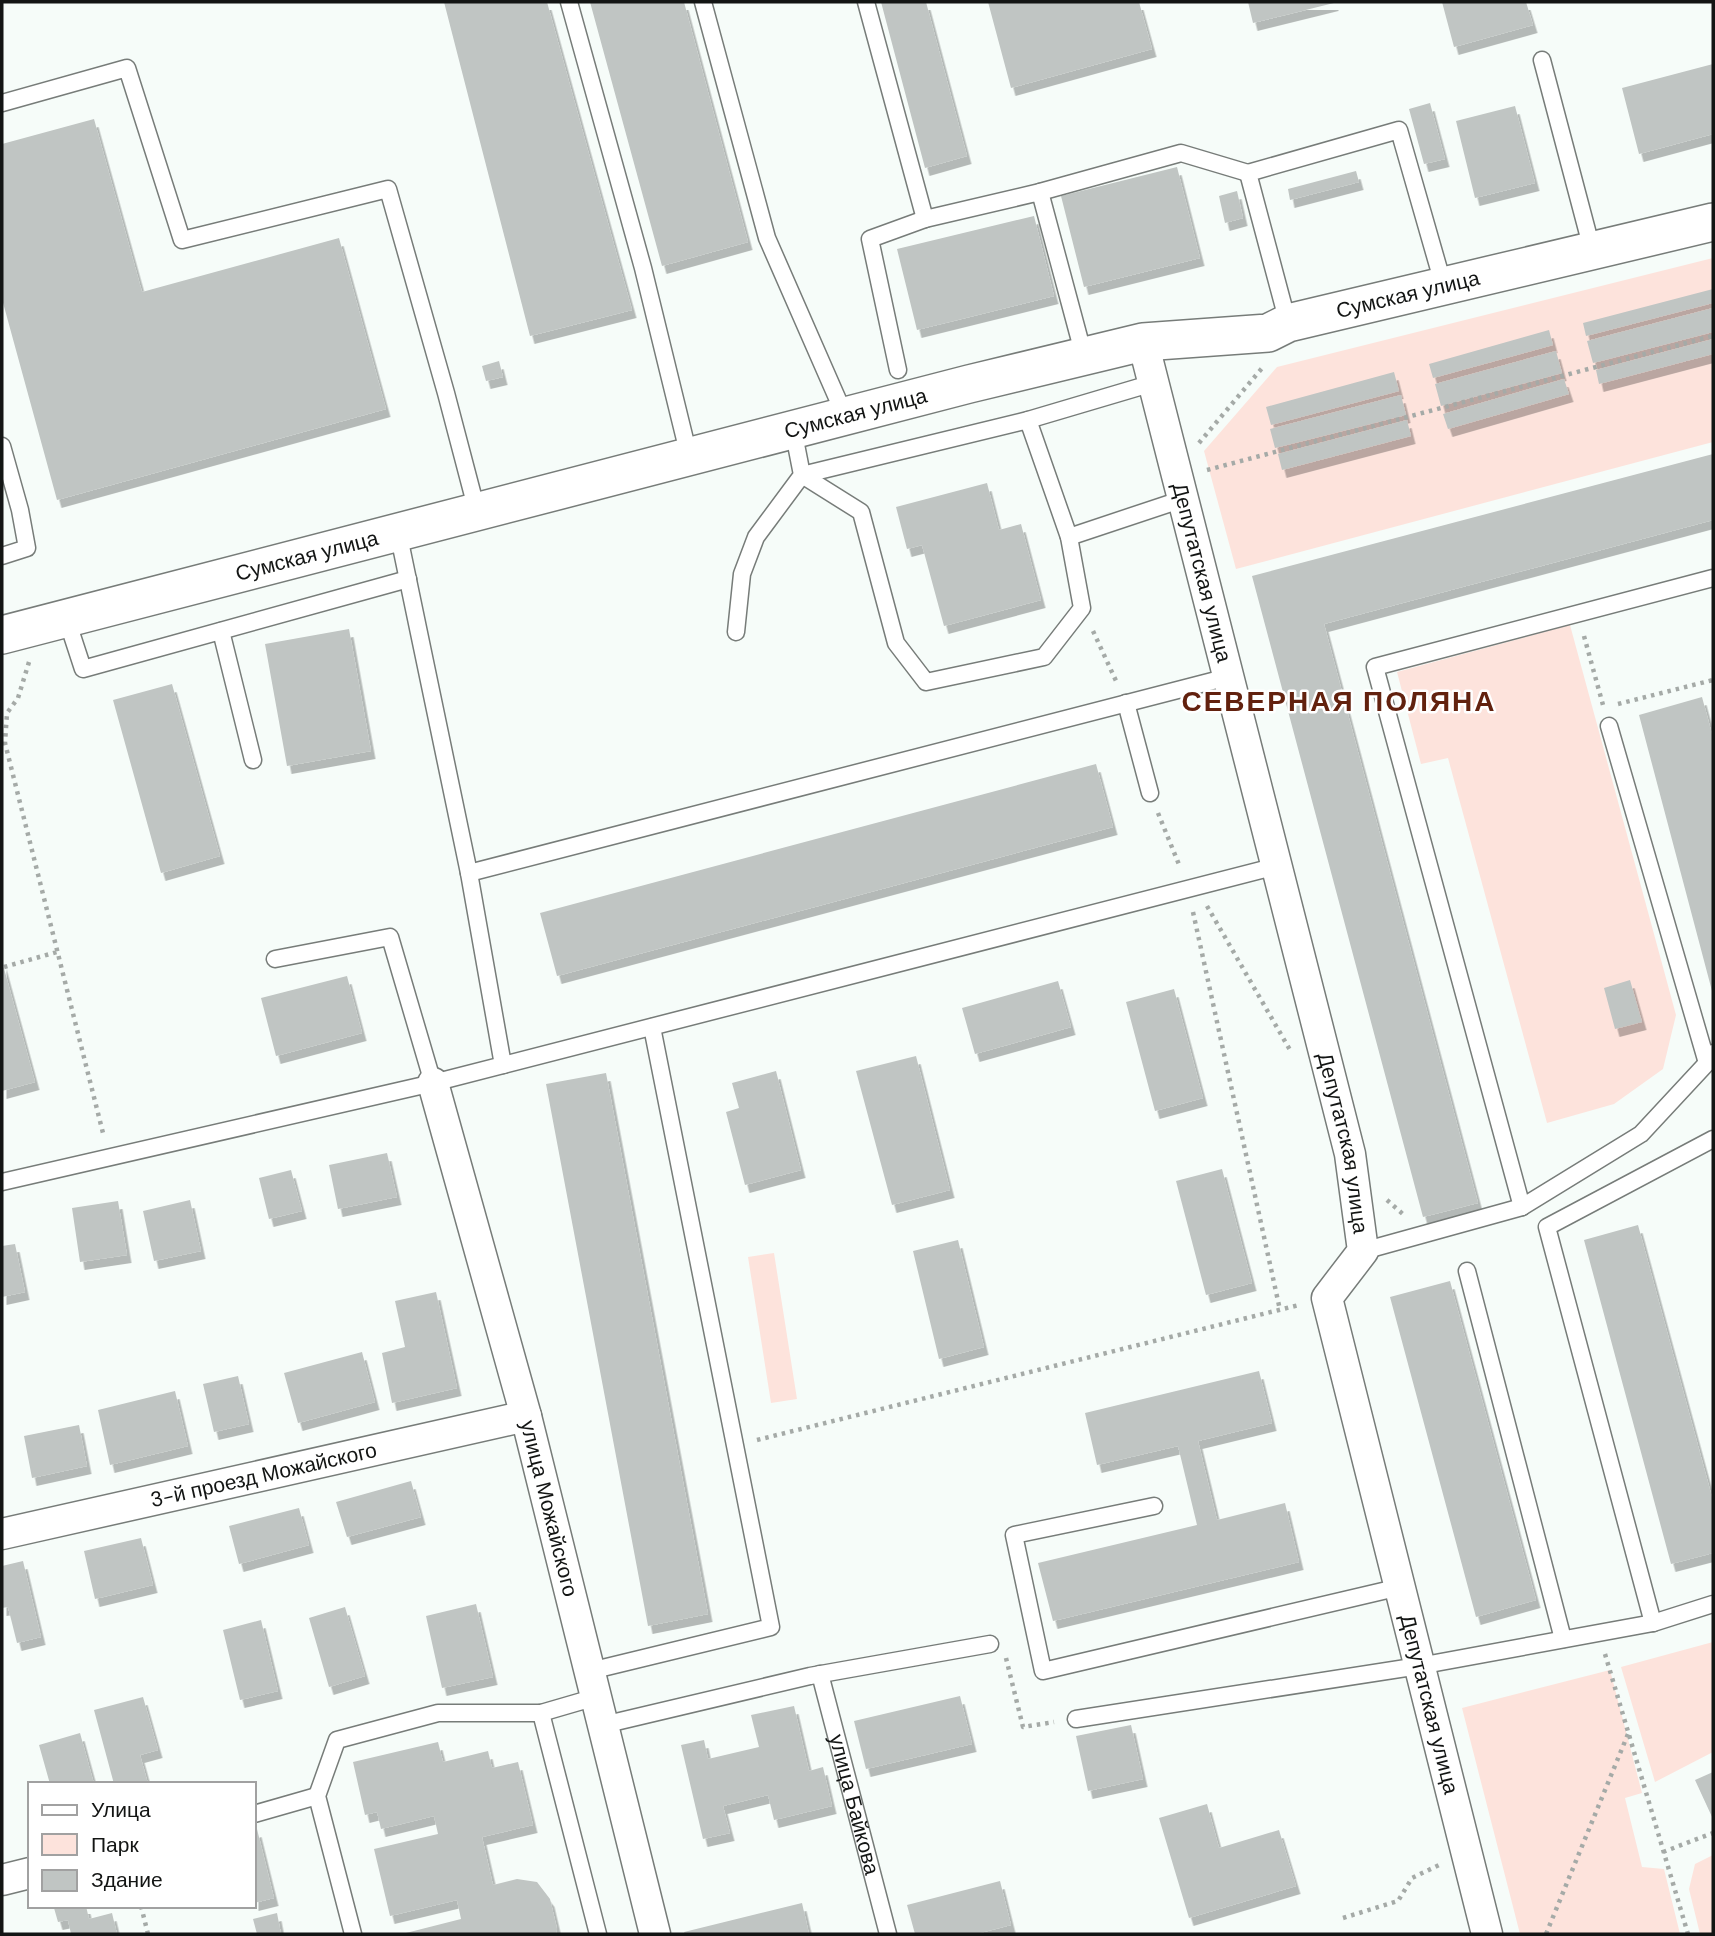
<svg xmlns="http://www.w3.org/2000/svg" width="1715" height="1936" viewBox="0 0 1715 1936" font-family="'DM Sans',sans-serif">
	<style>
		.green { fill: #fde3dc }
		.building { fill: #c0c5c3; filter: url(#shadow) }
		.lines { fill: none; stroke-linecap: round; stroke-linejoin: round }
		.service-casing { stroke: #777c79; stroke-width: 19 }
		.minor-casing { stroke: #777c79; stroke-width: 33 }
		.tertiary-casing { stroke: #777c79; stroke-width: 40 }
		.path { stroke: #a5aaa7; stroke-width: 4.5; stroke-dasharray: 3.5 5; stroke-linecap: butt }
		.service { stroke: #fff; stroke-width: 16 }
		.minor { stroke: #fff; stroke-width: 30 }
		.tertiary { stroke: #fff; stroke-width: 37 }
		.labels { text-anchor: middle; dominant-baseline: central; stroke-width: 5; stroke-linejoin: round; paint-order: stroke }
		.street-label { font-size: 21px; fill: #131514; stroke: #fff }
		.district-label { font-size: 28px; font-weight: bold; letter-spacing: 2px; fill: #62210e; stroke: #fff }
	</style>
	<defs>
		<filter id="shadow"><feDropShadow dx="4.5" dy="8" stdDeviation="0" flood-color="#0004"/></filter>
	</defs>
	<rect width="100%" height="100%" fill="#f6fcf9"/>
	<path class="green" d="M1713 258V442L1236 569 1204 451 1277 367Z
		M1570 625 1676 1015 1663 1069 1614 1104 1547 1123 1448 758 1421 764 1397 672Z
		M774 1253 797 1399 771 1403 748 1257Z
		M1713 1642V1752L1655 1782 1621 1667Z
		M1610 1670 1642 1793 1625 1798 1642 1867 1664 1869 1680 1934H1520L1462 1708Z
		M1713 1855V1934H1700L1689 1889 1695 1864Z"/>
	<path class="building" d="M444 2H547L632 310 530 336Z
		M590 2H684L748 242 662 266Z
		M881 2H926L967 156 925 168Z
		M988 2H1139L1152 49 1011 88Z
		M1248 2H1334V3L1253 23Z
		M1442 2H1526L1533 25 1454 47Z
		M1713 64V134L1639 154 1622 88Z
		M1430 103 1445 159 1424 164 1409 109Z
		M1515 106 1535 183 1475 198 1456 121Z
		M94 119 142 292 339 238 386 409 57 500 2 299V144Z
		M1177 167 1200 258 1084 287 1061 196Z
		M1356 171 1359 182 1290 200 1288 189Z
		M1237 191 1243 218 1225 223 1219 196Z
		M1034 216 1054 296 917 330 897 249Z
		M1713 289V303L1586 336 1583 323Z
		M1713 308V332L1593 363 1587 341Z
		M1549 330 1553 345 1433 378 1429 364Z
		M1713 339V354L1599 384 1596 370Z
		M1556 351 1562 373 1441 406 1435 384Z
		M499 361 503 377 486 381 482 366Z
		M1394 372 1399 391 1271 425 1266 407Z
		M1564 379 1569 394 1448 429 1443 414Z
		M1401 395 1406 415 1275 448 1270 429Z
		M1407 420 1411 436 1282 470 1278 454Z
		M1713 454V520L1324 624 1478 1203 1423 1217 1252 576Z
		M987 483 999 530 1021 524 1041 600 944 626 922 545 907 549 896 507Z
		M349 629 371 751 287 766 265 644Z
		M172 684 220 856 161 873 113 700Z
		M1702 697 1713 738 1712 991 1639 715Z
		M1096 764 1113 827 557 976 540 913Z
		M2 961 35 1082 2 1091Z
		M347 976 362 1033 276 1056 261 998Z
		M1630 980 1642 1022 1615 1029 1604 988Z
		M1058 981 1071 1027 975 1054 962 1008Z
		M1174 989 1203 1098 1155 1111 1126 1002Z
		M916 1056 950 1190 892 1205 856 1071Z
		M776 1071 801 1170 745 1185 726 1112 739 1108 732 1083Z
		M606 1073 708 1614 648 1626 546 1084Z
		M387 1153 397 1197 338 1209 329 1165Z
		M1222 1169 1252 1283 1206 1295 1176 1181Z
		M291 1170 302 1211 269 1219 259 1178Z
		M190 1200 201 1251 154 1261 143 1211Z
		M118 1201 127 1255 80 1262 72 1208Z
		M1638 1225 1713 1501V1553L1671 1564 1584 1240Z
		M958 1240 984 1347 939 1359 913 1251Z
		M15 1244 25 1292 2 1297V1246Z
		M1450 1281 1536 1600 1476 1617 1390 1297Z
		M436 1292 457 1388 392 1403 382 1353 405 1347 395 1301Z
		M362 1352 375 1402 298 1423 284 1373Z
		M1259 1371 1272 1423 1198 1441 1217 1520 1285 1503 1299 1562 1053 1621 1038 1563 1197 1525 1178 1446 1097 1465 1085 1413Z
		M238 1376 249 1424 214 1432 203 1384Z
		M175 1391 188 1446 110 1465 98 1410Z
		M79 1425 87 1466 32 1478 24 1436Z
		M411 1481 421 1517 347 1537 336 1502Z
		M299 1508 309 1545 239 1564 229 1526Z
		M141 1538 153 1585 95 1599 84 1551Z
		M23 1561 41 1637 17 1643 8 1607 2 1608V1566Z
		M476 1604 493 1677 442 1688 426 1616Z
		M345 1607 365 1676 329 1687 309 1618Z
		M261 1620 278 1691 240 1700 223 1630Z
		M960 1696 972 1744 866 1769 854 1721Z
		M143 1697 158 1750 140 1755 148 1784H114L94 1710Z
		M794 1706 809 1771 823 1767 832 1806 774 1820 768 1795 723 1806 730 1833 703 1839 681 1745 704 1740 708 1759 759 1747 751 1715Z
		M1131 1725 1143 1779 1088 1791 1076 1736Z
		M80 1733 94 1784H50L39 1745Z
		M438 1742 443 1762 488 1751 492 1768 518 1762 533 1825 482 1837 493 1885 517 1879 537 1882 550 1899 557 1929 556 1934H402L461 1919 457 1900 390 1916 374 1849 438 1834 434 1816 381 1829 377 1812 365 1815 353 1762Z
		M1713 1772V1819L1695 1780Z
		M1207 1804 1219 1848 1279 1830 1296 1886 1189 1918 1159 1818Z
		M257 1829 274 1898 254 1903V1830Z
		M1000 1881 1011 1925 976 1934H915L907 1905Z
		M802 1903 809 1934H685L684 1932Z
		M61 1906H86L89 1919 112 1913 117 1934H71L68 1920 58 1922 54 1908Z
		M277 1913 281 1934H257L253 1919Z"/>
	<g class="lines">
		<defs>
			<g id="service">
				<path d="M569 2 643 268 689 456"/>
				<path d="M703 2 767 238 845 416"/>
				<path d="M866 2 925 219"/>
				<path d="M1542 60 1593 253"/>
				<path d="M2 103 127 68 182 240 388 189 446 393 477 511"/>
				<path d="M1040 192 1181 153 1248 173"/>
				<path d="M1288 323 1248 173 1399 130 1444 287"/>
				<path d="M898 370 870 239 925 219 1040 192 1084 356"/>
				<path d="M1028 420 1069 537 1082 608 1044 657 926 682 896 643 861 512 802 475Z"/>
				<path d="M1028 420 1153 383"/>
				<path d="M2 446 20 510 27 548 2 556"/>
				<path d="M398 532 469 873 503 1065"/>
				<path d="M1069 537 1183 499"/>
				<path d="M66 617 83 669 408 579"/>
				<path d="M221 631 253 760"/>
				<path d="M736 632 742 574 756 537 802 475 793 429"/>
				<path d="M1126 703 1150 793"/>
				<path d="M1609 726 1707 1063"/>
				<path d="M469 873 1228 677"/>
				<path d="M275 959 390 937 433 1083"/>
				<path d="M2 1182 433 1083 1277 866"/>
				<path d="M1522 1207 1375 667 1713 578"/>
				<path d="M1363 1251 1522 1207 1641 1134 1707 1063 1713 1053"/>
				<path d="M1467 1271 1563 1639"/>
				<path d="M1154 1506 1014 1535 1043 1671 1400 1587"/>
				<path d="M1653 1623 1547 1227 1713 1139"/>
				<path d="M590 1671 771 1627 652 1027"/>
				<path id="s1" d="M820 1674 888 1934"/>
				<path d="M541 1713 598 1934"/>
				<path d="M1076 1719 1419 1666 1653 1623 1713 1604"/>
				<path d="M603 1725 810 1676 990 1644"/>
				<path d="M254 1814 317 1796"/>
				<path d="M353 1934 317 1796 337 1740 438 1713H541L596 1697"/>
			</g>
			<g id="minor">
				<path id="s2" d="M1143 342 1350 1154 1363 1251 1327 1298 1487 1934"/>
				<path id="s3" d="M433 1083 526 1416 655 1934"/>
				<path id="s4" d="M2 1534 526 1416"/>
				<path d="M2 1880 30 1873"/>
			</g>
			<g id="tertiary">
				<path id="s5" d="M2 635 969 384 1143 342 1268 333 1288 323 1713 222"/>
			</g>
		</defs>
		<use href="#service" class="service-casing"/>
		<use href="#minor" class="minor-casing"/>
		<use href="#tertiary" class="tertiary-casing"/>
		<path class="path" d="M1199 443 1263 367
			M1207 470 1713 336
			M1093 631 1117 683
			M1584 636 1603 705
			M29 662 18 698 7 713 5 743 104 1137
			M1618 704 1713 680
			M1158 813 1180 867
			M1207 906 1290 1050
			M1193 912 1280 1310
			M4 967 57 952
			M1387 1200 1404 1215
			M757 1440 1299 1305
			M1605 1654 1688 1934
			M1006 1658 1023 1727 1054 1722
			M1663 1852 1713 1833
			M141 1906 148 1934
			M1343 1918 1398 1901 1412 1878 1439 1865
			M1546 1934 1628 1734"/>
		<use href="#service" class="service"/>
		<use href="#minor" class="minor"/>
		<use href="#tertiary" class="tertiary"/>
	</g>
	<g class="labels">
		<g class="street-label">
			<text stroke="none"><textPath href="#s5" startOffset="1449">Сумская улица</textPath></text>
			<text stroke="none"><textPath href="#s5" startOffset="882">Сумская улица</textPath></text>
			<text stroke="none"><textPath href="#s5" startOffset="315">Сумская улица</textPath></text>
			<text stroke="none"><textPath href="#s2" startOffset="238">Депутатская улица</textPath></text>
			<text stroke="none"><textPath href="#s2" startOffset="826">Депутатская улица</textPath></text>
			<text stroke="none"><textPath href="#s4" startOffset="268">3-й проезд Можайского</textPath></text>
			<text stroke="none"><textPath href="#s3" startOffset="441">улица Можайского</textPath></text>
			<text stroke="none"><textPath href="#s2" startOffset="1414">Депутатская улица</textPath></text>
			<text stroke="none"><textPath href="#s1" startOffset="135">улица Байкова</textPath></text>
		</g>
		<g class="district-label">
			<text x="1339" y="701">СЕВЕРНАЯ ПОЛЯНА</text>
		</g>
	</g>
	<rect width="1715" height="1936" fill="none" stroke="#131514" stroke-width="7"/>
	<rect x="28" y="1782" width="228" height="126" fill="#ffffff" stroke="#a1a1a1" stroke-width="2"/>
	<rect x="42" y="1805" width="35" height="10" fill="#ffffff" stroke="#a1a1a1" stroke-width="2"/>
	<text x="91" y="1817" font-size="21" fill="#131514">Улица</text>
	<rect x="42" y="1834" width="35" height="21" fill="#fde3dc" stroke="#a1a1a1" stroke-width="2"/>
	<text x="91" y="1852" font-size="21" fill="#131514">Парк</text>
	<rect x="42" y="1870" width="35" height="21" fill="#c0c5c3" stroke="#a1a1a1" stroke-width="2"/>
	<text x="91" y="1887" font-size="21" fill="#131514">Здание</text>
</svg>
